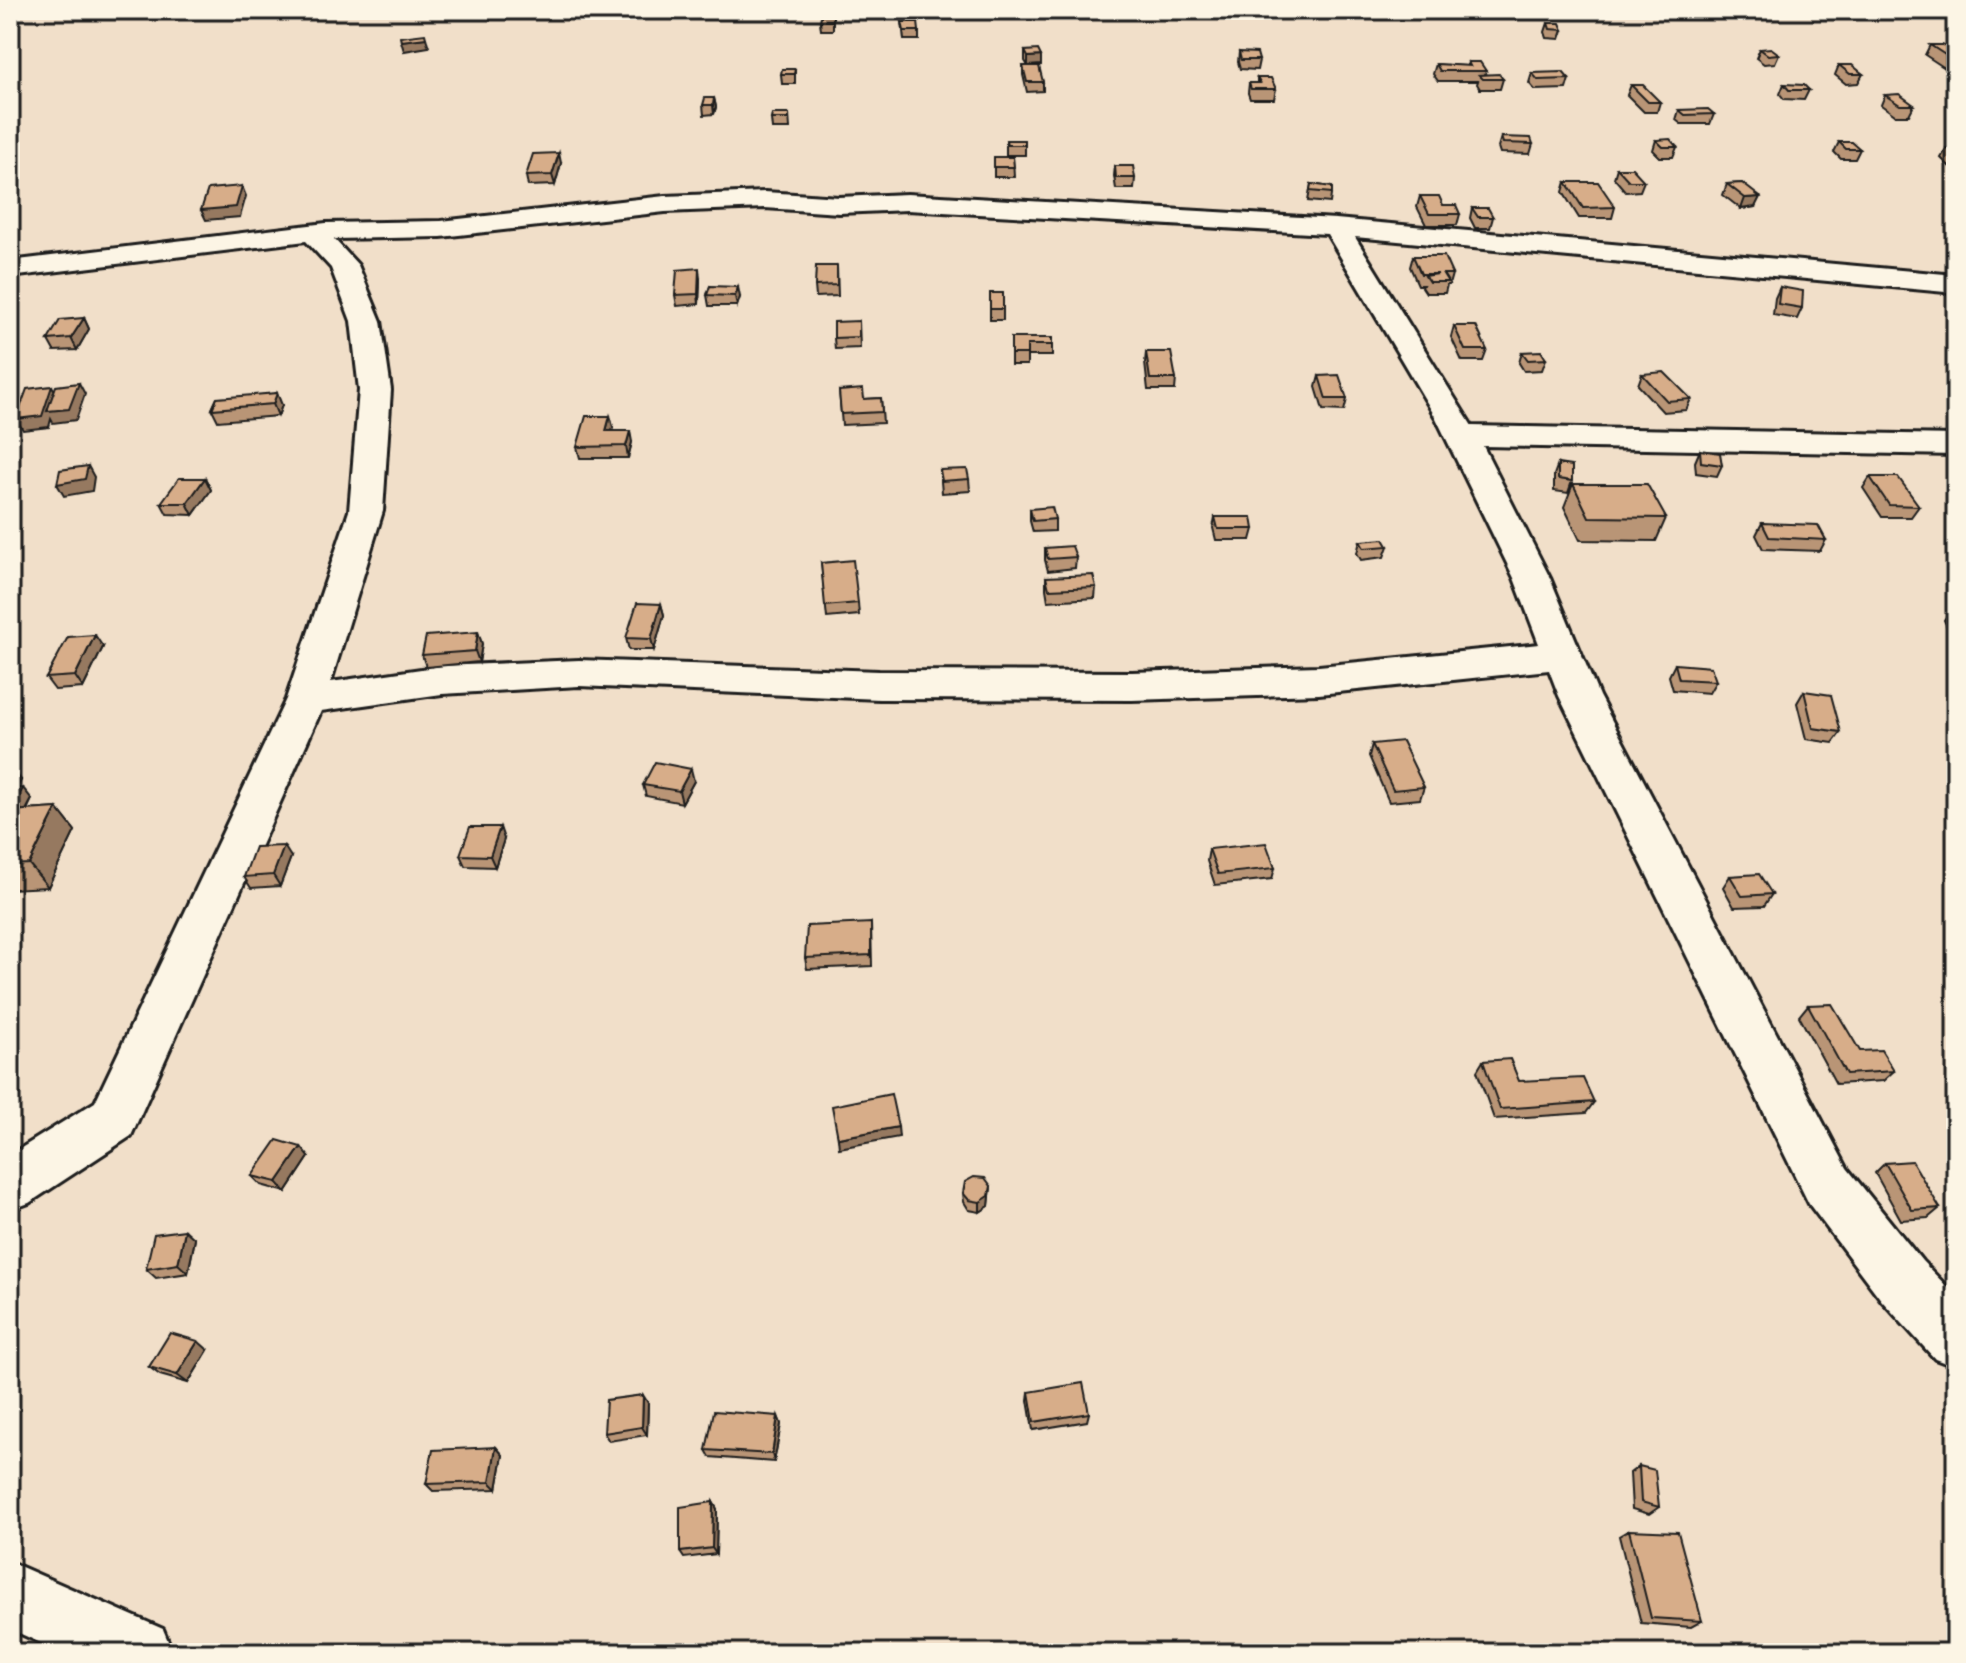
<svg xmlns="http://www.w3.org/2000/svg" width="1966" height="1663" viewBox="0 0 1966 1663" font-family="'Gochi Hand',sans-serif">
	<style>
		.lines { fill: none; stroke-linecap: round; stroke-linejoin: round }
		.minor-casing { stroke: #1c1c1c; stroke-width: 6 }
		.minor { fill: #fcf5e5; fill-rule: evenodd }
		.wall { fill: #b99576; stroke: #1c1c1c; stroke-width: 2 }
		.shaded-wall { fill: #967960; stroke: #1c1c1c; stroke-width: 2 }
		.building { fill: #d7ad89; stroke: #1c1c1c; stroke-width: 2 }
	</style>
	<rect width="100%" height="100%" fill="#f1dfc9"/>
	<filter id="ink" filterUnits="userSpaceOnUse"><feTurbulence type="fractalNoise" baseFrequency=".0125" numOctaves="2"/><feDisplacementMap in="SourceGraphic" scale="16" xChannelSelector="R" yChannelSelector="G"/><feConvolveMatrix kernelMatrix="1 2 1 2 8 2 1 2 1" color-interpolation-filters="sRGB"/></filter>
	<g filter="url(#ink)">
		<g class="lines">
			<defs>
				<path id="minor" d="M765 192 839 197 907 194 1336 219 1956 275V293L1355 237 1472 426 1956 435V455L1483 446 1550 578 1599 696 1847 1168 1922 1261 1956 1296V1367L1935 1359 1882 1301 1809 1204 1559 696 1549 670 1319 694 1132 700 879 699 579 686 442 694 321 711 131 1136 29 1203 10 1210V1155L95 1102 286 699 349 511 359 390 351 321 331 268 306 241 10 277V261L326 223 441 221 665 196ZM765 208 839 213 907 210 1327 234 1436 418 1514 578 1539 644 1319 666 1132 672 879 671 579 660 442 666 331 682 383 511 391 390 381 321 358 265 334 239 441 237 665 212Z
					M10 1562 163 1629 173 1653H63L10 1629Z"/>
			</defs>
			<use href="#minor" class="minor-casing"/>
			<use href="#minor" class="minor"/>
		</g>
		<path class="wall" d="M1539 10H1561L1559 17 1545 18Z
			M833 16V30H821L820 21Z
			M902 22 919 31V40H904Z
			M1548 23 1563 30 1560 39 1547 38 1545 32Z
			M1930 45 1956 51V71L1951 72 1925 55Z
			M1760 49 1779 54 1775 63 1764 64 1756 58Z
			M1025 51 1041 56V65L1036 66 1043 82V91L1027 92 1023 75V66H1028L1025 61Z
			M1239 52 1259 60 1257 70 1240 69 1238 62Z
			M1468 62 1486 71 1485 74 1503 79 1500 89H1480L1477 84 1478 81H1438L1433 74 1436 64 1467 66Z
			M1839 65 1863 74 1858 83 1846 84 1835 75Z
			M795 69V84H782L781 74Z
			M1532 73 1569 79 1566 89 1535 90 1529 83Z
			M1257 78 1276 89 1274 99H1250L1248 93 1249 83H1257Z
			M1784 84 1809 90 1804 100 1784 99 1780 94Z
			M1631 85 1660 102 1657 112H1644L1627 95Z
			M1885 95 1914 105 1909 115H1895L1881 105Z
			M714 98 716 107 714 114 704 115 703 105Z
			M1679 110 1714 114 1710 124H1681L1676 120Z
			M789 114 790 129H772L771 119Z
			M1501 137 1533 144 1530 154 1500 153 1498 147Z
			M1006 140H1025V155H1006Z
			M1656 140 1677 147 1673 157H1660L1653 150Z
			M1839 142 1860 149 1855 159H1841L1834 152Z
			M1947 148H1956V173L1941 158Z
			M994 157H1013L1014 177H994Z
			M561 163 555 185 528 186 526 176Z
			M1115 166 1135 178 1134 189H1116L1114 176Z
			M1617 168 1644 181 1640 191 1626 192 1614 178Z
			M1566 182 1615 207 1612 218H1579L1563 192Z
			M1742 183 1755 207 1741 209 1723 195 1727 184Z
			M1311 184 1332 187 1330 203 1308 201Z
			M1420 196 1443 205 1460 214 1457 225H1426L1417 207Z
			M1472 208 1493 217 1490 228H1475L1470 218Z
			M1413 256 1452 274 1449 285H1447L1445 293H1426L1422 287 1423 285H1418L1410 267Z
			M837 266 838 296 816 297 815 286Z
			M700 279 699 304 677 306 675 295Z
			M710 286 740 297 737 306H709L707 295Z
			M1780 287 1802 308 1797 319 1773 315 1775 298Z
			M990 293H1003V320H990Z
			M84 318 89 329 77 350 54 351 48 340Z
			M859 321 860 348 835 349 834 338Z
			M1454 326 1487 350 1483 361H1462L1451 337Z
			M1011 338 1052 345V356H1027V365H1011Z
			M1146 352 1176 379 1175 390H1148L1145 363Z
			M1522 352 1546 359 1542 370 1524 371 1519 363Z
			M1642 374 1691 399 1686 410 1663 412 1638 385Z
			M1319 376 1347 399 1344 411 1323 410 1316 387Z
			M839 391 864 399 881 398 883 423 842 425Z
			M217 398 282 405 278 416 218 421 212 409Z
			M610 416 613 427 612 431 632 442 628 458H580L577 447Z
			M1700 450 1722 465 1717 476 1696 473 1695 462Z
			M1558 464 1572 481 1568 493 1554 491V475Z
			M940 470 969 479 970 491 942 493Z
			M1870 477 1919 506 1911 517H1882L1863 488Z
			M205 478 211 490 193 515 167 514 161 503Z
			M1573 484 1666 518 1656 541 1580 540 1564 507Z
			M1030 509 1055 519V531L1033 532 1030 521Z
			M1215 517 1254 529 1251 540H1216L1213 528Z
			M1762 523 1826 540 1820 551 1763 549 1756 535Z
			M1360 541 1388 546 1384 557 1361 560 1357 553Z
			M1045 548 1076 557 1075 568 1048 571 1045 560Z
			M821 563 858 603 859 615 827 618Z
			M1046 577 1096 587 1095 598 1048 601 1046 589Z
			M661 604 664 615 654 650H629L626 638Z
			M1952 609H1956V648L1944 620Z
			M478 632 482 644 479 662 426 667 422 655Z
			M103 647 83 688 55 690 46 678Z
			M1675 664 1716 681 1709 693 1673 690 1669 676Z
			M1804 691 1841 732 1833 743 1806 739 1797 703Z
			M1372 744 1424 787 1420 799 1389 802 1369 756Z
			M10 769 21 780 17 788 32 799 27 810 57 808 75 831 48 887 10 889Z
			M694 781 682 803 646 796 643 785Z
			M504 839 495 867 465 866 460 855Z
			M1209 849 1275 868 1272 879 1215 885 1207 861Z
			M291 857 280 886 251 888 244 877Z
			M1730 876 1772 894 1764 906 1734 907 1723 887Z
			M871 923 872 966 807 969 805 958Z
			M1808 1005 1860 1051 1894 1071 1883 1081 1836 1084 1799 1016Z
			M1483 1061 1519 1081 1594 1102 1586 1113 1494 1119 1477 1071Z
			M301 1147 309 1157 286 1192 261 1185 252 1176Z
			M1885 1163 1940 1208 1928 1218 1901 1220 1875 1173Z
			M991 1186 989 1206 980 1212 969 1210 964 1202 963 1193Z
			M185 1230 195 1239 188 1273 156 1278 146 1269Z
			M208 1350 188 1383 160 1375 149 1367Z
			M1029 1392 1089 1413 1087 1421 1033 1430 1028 1400Z
			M648 1403 647 1435 609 1441 604 1433Z
			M778 1416 781 1424 774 1462 710 1457 706 1450Z
			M496 1447 503 1455 497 1489 433 1491 426 1484Z
			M1639 1466 1659 1507 1649 1514 1632 1509 1630 1473Z
			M713 1502 717 1509 716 1554 684 1558 680 1552Z
			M1629 1530 1702 1621 1691 1627 1641 1623 1619 1536Z"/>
		<path class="shaded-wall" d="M426 38 429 47 404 51 401 41Z
			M1041 56V65L1028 66V57Z
			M714 98 716 107 714 114 713 105Z
			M559 153 561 163 555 185 552 175Z
			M242 186 246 196 240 217 206 220 201 210Z
			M1760 197 1755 207 1741 209 1745 198Z
			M699 268 700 279 699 304 698 294Z
			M738 287 740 297 737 306 735 296Z
			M84 318 89 329 77 350 71 338Z
			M79 383 85 394 76 420 53 423 51 419 49 427 23 430 16 419 52 386 59 397Z
			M277 393 282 405 278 416 273 404Z
			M610 416 613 427 609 443 606 431Z
			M630 431 632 442 628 458 626 446Z
			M88 466 94 477 92 491 64 496 57 484Z
			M205 478 211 490 193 515 187 503Z
			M661 604 664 615 654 650 651 639Z
			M478 632 482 644 479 662 475 651Z
			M95 635 103 647 83 688 75 676Z
			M12 768 21 780 10 800V773Z
			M691 769 694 781 682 803 679 791Z
			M23 788 32 799 22 818 13 806Z
			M57 808 75 831 48 887 29 864Z
			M500 827 504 839 495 867 490 856Z
			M284 846 291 857 280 886 273 875Z
			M898 1127 899 1137 839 1148 838 1138Z
			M301 1147 309 1157 286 1192 277 1182Z
			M991 1186 989 1206 980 1212V1202Z
			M185 1230 195 1239 188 1273 178 1264Z
			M198 1341 208 1350 188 1383 177 1375Z
			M643 1395 648 1403 647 1435 642 1427Z
			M778 1416 781 1424 774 1462 772 1454Z
			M496 1447 503 1455 497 1489 490 1482Z
			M713 1502 717 1509 716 1554 712 1548Z"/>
		<path class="building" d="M821 16H833V21H820Z
			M902 22H918L919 31H904Z
			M1548 23H1560L1563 30 1550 29Z
			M425 34 426 38 401 41 400 37Z
			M1930 45H1942L1956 51V62Z
			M1771 48 1779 54 1768 55 1760 49Z
			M1038 50 1041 56 1028 57 1025 51Z
			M1239 52 1257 53 1259 60H1241Z
			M1468 62H1480L1486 71H1440L1436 64 1470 66Z
			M1839 65H1852L1863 74H1850Z
			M1023 66H1039L1043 82H1027Z
			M782 69H795L794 74H781Z
			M1563 72 1569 79 1538 80 1532 73Z
			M1499 74 1503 79H1483L1479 75Z
			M1257 78H1271L1276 89H1251L1249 83H1260Z
			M1784 84 1804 85 1809 90H1789Z
			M1631 85H1643L1660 102H1648Z
			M1899 94 1914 105H1900L1885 95Z
			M705 98H714L713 105H703Z
			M1708 109 1714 114 1685 115 1679 110Z
			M772 114H789V119H771Z
			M1501 137 1531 138 1533 144 1503 143Z
			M1670 139 1677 147H1663L1656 140Z
			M1006 140H1025V145H1007Z
			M1839 142H1852L1860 149H1846Z
			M1947 148H1956V158Z
			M559 153 552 175 526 176 533 154Z
			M994 157H1013L1014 167H994Z
			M1115 166H1133L1135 178H1116Z
			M1617 168H1632L1644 181H1629Z
			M1566 182H1598L1615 207 1583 208Z
			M1742 183 1760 197 1745 198 1727 184Z
			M1311 184 1332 187V193L1310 191Z
			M242 186 236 207 201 210 208 189Z
			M1420 196H1439L1443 205H1456L1460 214H1429Z
			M1472 208H1488L1493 217H1478Z
			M1413 256H1444L1452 274H1443L1448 282H1429L1425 276 1438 274H1421Z
			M816 266H837V285L815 286Z
			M699 268 698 294 675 295 677 270Z
			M710 286 738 287 735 296 707 295Z
			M1780 287 1803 291 1802 308 1778 304Z
			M990 293H1003V309H990Z
			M84 318 71 338 48 340 60 320Z
			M859 321V337L834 338V322Z
			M1454 326H1476L1487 350H1465Z
			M1011 338H1052V345H1027V354H1011Z
			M1541 351 1546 359 1528 360 1522 352Z
			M1146 352H1171L1176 379H1150Z
			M1664 372 1691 399 1667 401 1642 374Z
			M1339 375 1347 399H1326L1319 376Z
			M79 383 69 409 47 411 56 386Z
			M52 386 42 416 16 419 27 389Z
			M863 389 864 399 881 398 882 412 841 414 839 391Z
			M277 393 273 404 212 409 217 398Z
			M586 416H610L606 431H630L626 446 577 447Z
			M1700 450 1720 453 1722 465 1701 462Z
			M1558 464 1572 466V481L1558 479Z
			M88 466 85 479 57 484 60 470Z
			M967 469 969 479 942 481 940 470Z
			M1870 477H1898L1919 506 1889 505Z
			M179 478H205L187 503H161Z
			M1573 484H1647L1666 518 1589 517Z
			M1052 507 1055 519 1033 521 1030 509Z
			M1215 517H1252L1254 529H1218Z
			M1762 523 1818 525 1826 540 1769 537Z
			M1384 539 1388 546 1364 548 1360 541Z
			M1072 546 1076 557 1048 559 1045 548Z
			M853 560 858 603 825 606 821 563Z
			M1093 575 1096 587 1049 589 1046 577Z
			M637 603 661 604 651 639 626 638Z
			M478 632 475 651 422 655 426 636Z
			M95 635 75 676 46 678 68 637Z
			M1675 664 1711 667 1716 681 1679 679Z
			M1804 691 1831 695 1841 732 1813 728Z
			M1402 741 1424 787 1393 790 1372 744Z
			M655 762 691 769 679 791 643 785Z
			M10 788H23L13 806H10Z
			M57 808 29 864 10 865V811Z
			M470 827H500L490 856 460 855Z
			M1266 843 1275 868 1218 874 1209 849Z
			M284 846 273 875 244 877 255 847Z
			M1759 874 1772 894 1742 896 1730 876Z
			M871 923V955L805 958 807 926Z
			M1832 1004 1860 1051 1881 1050 1894 1071 1846 1074 1808 1005Z
			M1510 1059 1519 1081 1583 1078 1594 1102 1500 1109 1483 1061Z
			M891 1094 898 1127 838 1138 832 1106Z
			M277 1140 301 1147 277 1182 252 1176Z
			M1912 1161 1940 1208 1912 1210 1885 1163Z
			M974 1177 985 1178 991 1186 989 1196 980 1202 969 1200 963 1193 965 1182Z
			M185 1230 178 1264 146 1269 154 1234Z
			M170 1333 198 1341 177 1375 149 1367Z
			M1083 1383 1089 1413 1034 1422 1029 1392Z
			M643 1395 642 1427 604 1433 606 1400Z
			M714 1411 778 1416 772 1454 706 1450Z
			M496 1447 490 1482 426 1484 433 1450Z
			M1639 1466 1655 1470 1659 1507 1641 1502Z
			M713 1502 712 1548 680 1552V1507Z
			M1629 1530 1678 1532 1702 1621 1651 1618Z"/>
	</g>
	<rect width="1966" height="1663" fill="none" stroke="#fcf5e5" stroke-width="40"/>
	<rect x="20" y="20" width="1926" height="1623" fill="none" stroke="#1c1c1c" stroke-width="3" filter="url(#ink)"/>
</svg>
